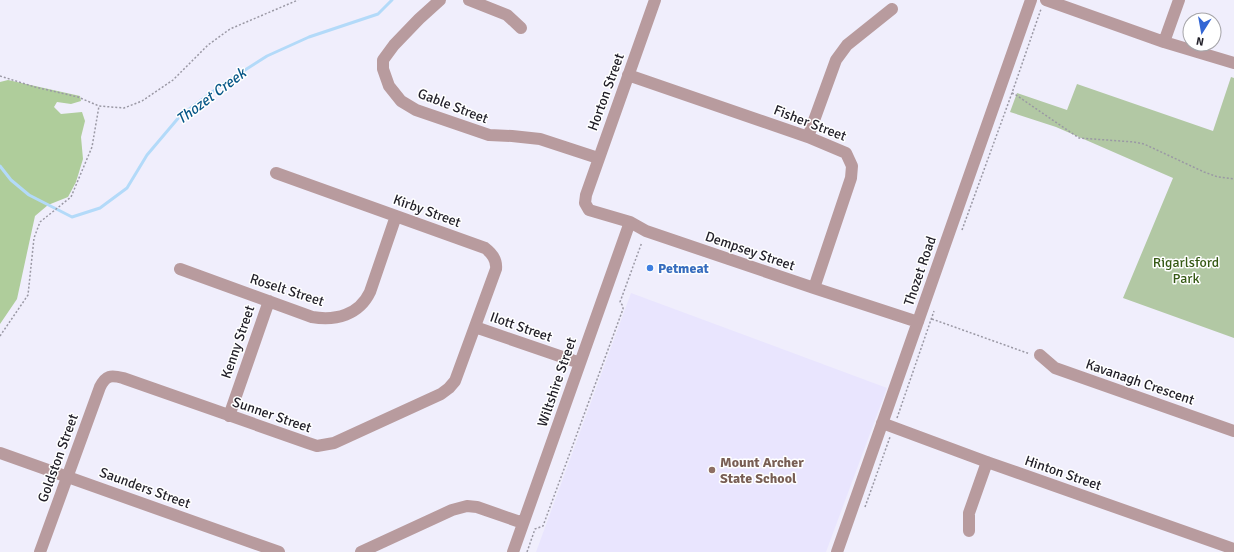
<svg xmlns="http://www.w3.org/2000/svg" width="1234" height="552" viewBox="0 0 1234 552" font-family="Signika,sans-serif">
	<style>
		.built { fill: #e9e5fe }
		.green { fill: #b2c8a4 }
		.forest { fill: #afcd9b }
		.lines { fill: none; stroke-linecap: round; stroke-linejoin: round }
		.stream { stroke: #b3daf9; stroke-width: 3 }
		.path { stroke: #9a98a4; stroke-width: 1.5; stroke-dasharray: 2 2; stroke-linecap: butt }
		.minor { stroke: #b89b9e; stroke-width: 12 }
		.shop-dot { fill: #3f7fe0; stroke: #fff; stroke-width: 1.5 }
		.education-dot { fill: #8d6e63; stroke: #fff; stroke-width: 1.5 }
		.labels { text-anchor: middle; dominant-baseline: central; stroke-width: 3; stroke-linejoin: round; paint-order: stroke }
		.street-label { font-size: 14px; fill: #211f28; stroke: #fff }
		.park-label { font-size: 14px; fill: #355914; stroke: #fff }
		.shop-label { font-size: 14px; font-weight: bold; fill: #366cbe; stroke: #fff; text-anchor: start }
		.education-label { font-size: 14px; font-weight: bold; fill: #785e54; stroke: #fff; text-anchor: start }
		.water-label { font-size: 15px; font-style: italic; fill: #075787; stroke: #fff }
	</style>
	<rect width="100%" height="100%" fill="#f0eefc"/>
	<path class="built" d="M631 293 887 388 826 552H536Z"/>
	<path class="green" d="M1231 77 1234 78V338L1123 298 1173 178 1056 127 1010 112 1017 93 1067 110 1077 84 1213 131Z"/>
	<path class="forest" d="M8 80 80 96 81 101 71 104 57 102 54 107 61 114 82 112 85 121 81 137 83 159 76 182 68 197 48 205 35 216 17 299 0 324V82Z"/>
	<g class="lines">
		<path class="stream" d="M0 166 11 180 29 195 72 217 100 208 127 188 147 155 180 116 223 84 267 56 309 37 378 14 392 0"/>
		<path class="path" d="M0 76 35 87 78 97 99 106 124 108 142 101 173 80 208 45 230 29 298 0
			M1012 93 1016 95 1079 138 1134 142 1144 144 1204 172 1218 177 1234 179
			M962 230 1012 93 1041 9
			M932 319 1030 354
			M0 336 28 295 34 238 40 222 71 197 92 147 99 106
			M897 418 934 311
			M865 507 890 437
			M527 552 535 529 543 526 623 309V306L620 302 642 242"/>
		<path class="minor" d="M440 0 419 19 394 45 383 60V69L389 86 401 101 416 110 489 135 512 136 540 139 598 158
			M469 0 507 15 521 28
			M655 0 586 195 585 203 589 210 630 222 646 231 814 288 918 322
			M1046 0 1164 42 1234 63
			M1164 42 1179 0
			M628 75 808 137 846 153 852 166 851 178 814 288
			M808 137 836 60 847 45 892 9
			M180 269 312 317C336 321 359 315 370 292L396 216
			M475 327 580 363
			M1040 355 1055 368 1234 431
			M229 416 269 301
			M882 423 987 462 1234 549
			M0 453 279 552
			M969 531V513L987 462
			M40 552 100 387C106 375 111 375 123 378L308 443 317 446 334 443 441 394 449 388 455 381 496 269C497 260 493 254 485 248L276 173
			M361 552 452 510 467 506 477 507 523 523
			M513 552 630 222
			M837 552 1031 0"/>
	</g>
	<circle class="shop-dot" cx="650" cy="268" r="4"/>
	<circle class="education-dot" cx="712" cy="470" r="4"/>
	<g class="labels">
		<g class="street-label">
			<text transform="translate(606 92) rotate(-70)">Horton Street</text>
			<text transform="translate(453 106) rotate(21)">Gable Street</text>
			<text transform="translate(810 123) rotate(21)">Fisher Street</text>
			<text transform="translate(427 211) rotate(20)">Kirby Street</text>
			<text transform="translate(750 251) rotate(19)">Dempsey Street</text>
			<text transform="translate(920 271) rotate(-71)">Thozet Road</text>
			<text transform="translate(287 290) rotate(18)">Roselt Street</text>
			<text transform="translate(521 327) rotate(19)">Ilott Street</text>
			<text transform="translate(238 342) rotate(-71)">Kenny Street</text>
			<text transform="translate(557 382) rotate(-71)">Wiltshire Street</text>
			<text transform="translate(1140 382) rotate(19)">Kavanagh Crescent</text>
			<text transform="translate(272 415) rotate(19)">Sunner Street</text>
			<text transform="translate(58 458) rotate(-70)">Goldston Street</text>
			<text transform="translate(1063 473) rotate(19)">Hinton Street</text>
			<text transform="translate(145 488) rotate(20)">Saunders Street</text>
		</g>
		<g class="park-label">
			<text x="1186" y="262">Rigarlsford<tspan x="1186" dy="16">Park</tspan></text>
		</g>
		<g class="shop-label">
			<text x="658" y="268">Petmeat</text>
		</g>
		<g class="education-label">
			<text x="720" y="462">Mount Archer<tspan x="720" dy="16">State School</tspan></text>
		</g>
		<g class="water-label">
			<text transform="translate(211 96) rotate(-37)">Thozet Creek</text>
		</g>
	</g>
	<g transform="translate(1202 32) rotate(191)"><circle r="19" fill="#ffffff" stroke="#a6a5a9"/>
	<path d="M0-3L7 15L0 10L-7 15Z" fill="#3265d4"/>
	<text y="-6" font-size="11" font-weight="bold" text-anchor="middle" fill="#211f28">N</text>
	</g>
</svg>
